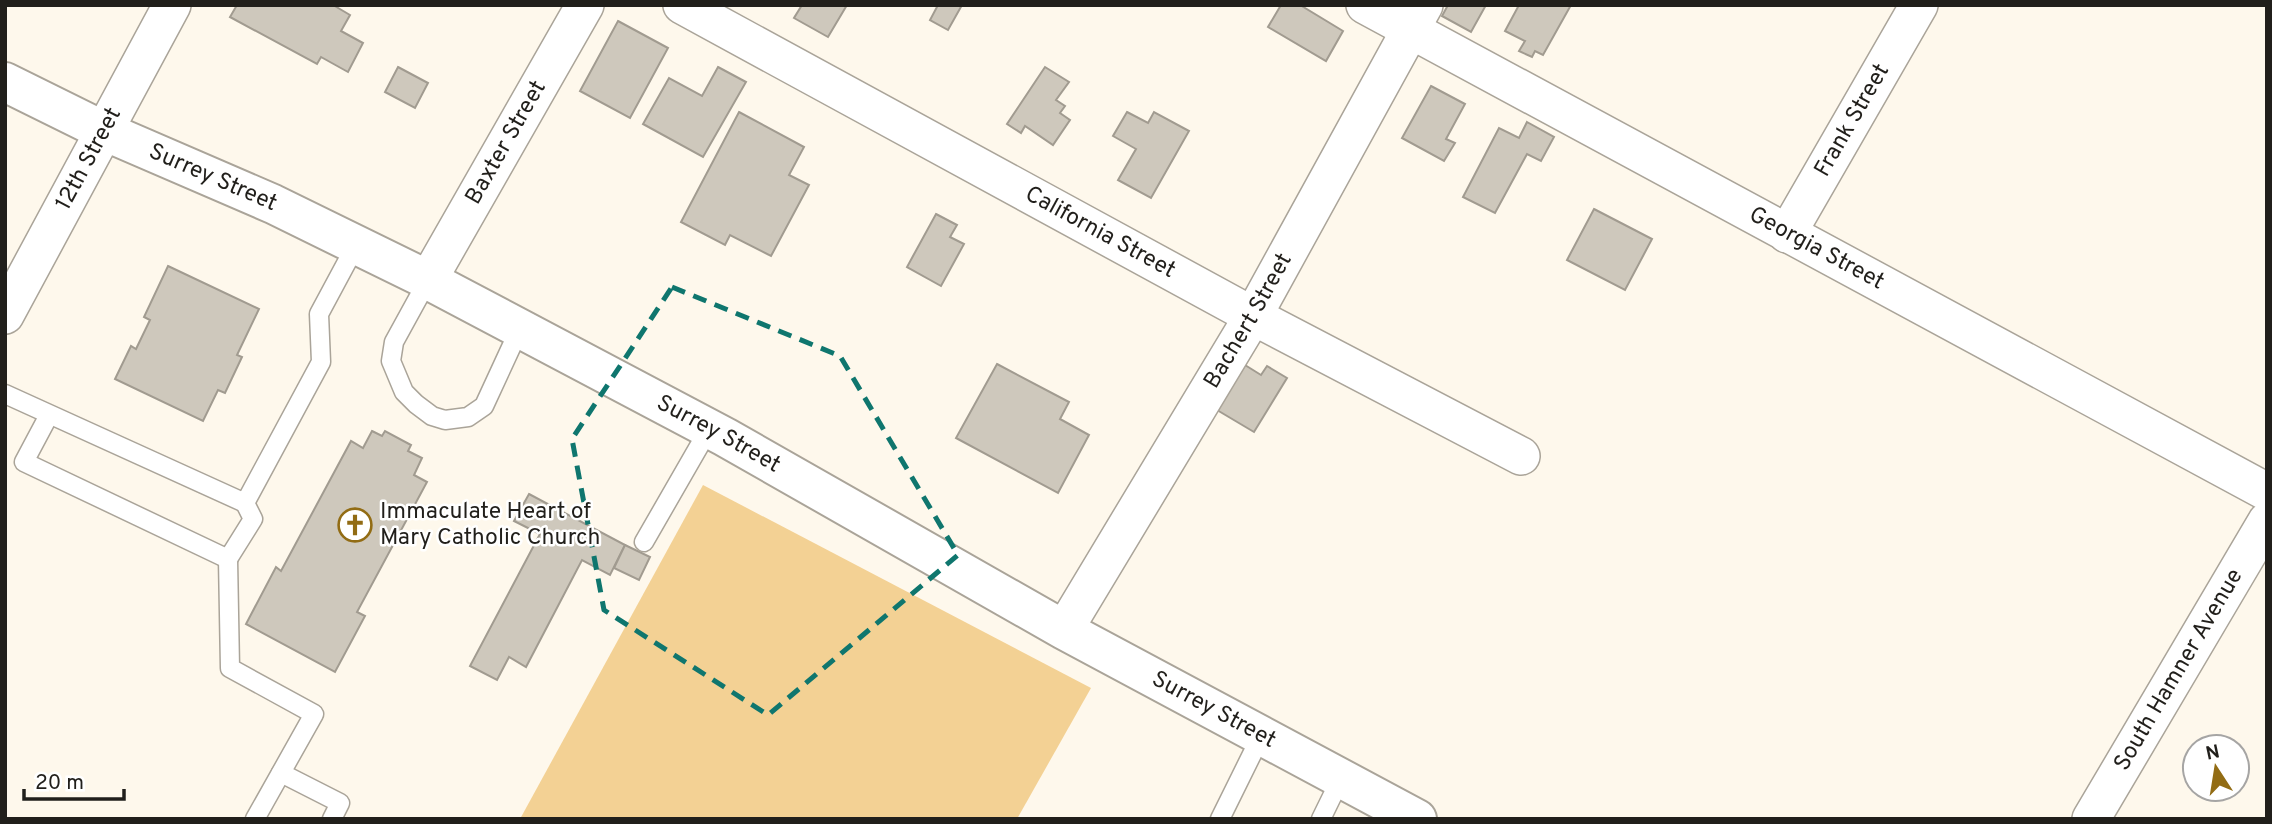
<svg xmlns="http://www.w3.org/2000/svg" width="2272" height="824" font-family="Overpass,sans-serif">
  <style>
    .green { fill: #f3d194 }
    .building { fill: #cec8bc; stroke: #a19b90; stroke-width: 2 }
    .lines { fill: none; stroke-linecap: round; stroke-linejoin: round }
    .lane-casing { stroke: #aaa499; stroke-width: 21 }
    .street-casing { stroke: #aaa499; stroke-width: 40 }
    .secondary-casing { stroke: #aaa499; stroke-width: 42 }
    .lane { stroke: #fff; stroke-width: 18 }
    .street { stroke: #fff; stroke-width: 37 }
    .secondary { stroke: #fff; stroke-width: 38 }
    .marked { fill: none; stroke: #0f766e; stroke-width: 5; stroke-dasharray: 14 9; stroke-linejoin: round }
    .labels { text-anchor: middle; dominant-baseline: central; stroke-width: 5; stroke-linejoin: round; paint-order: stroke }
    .street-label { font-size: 23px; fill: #211f1b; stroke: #fff }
    .poi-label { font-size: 23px; fill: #211f1b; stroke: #fff; text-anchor: start }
  </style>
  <rect width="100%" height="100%" fill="#fef8ec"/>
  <!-- green -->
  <polygon class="green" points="703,485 1091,688 1017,819 520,819"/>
  <!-- building -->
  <g class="building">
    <polygon points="237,5 333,5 350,15 341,31 363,43 348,72 321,57 317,64 230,17"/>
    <polygon points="802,5 847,5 828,37 794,18"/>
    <polygon points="938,5 962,5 948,30 930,20"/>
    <polygon points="1281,5 1300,5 1343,31 1326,61 1268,27"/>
    <polygon points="1448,5 1486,5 1471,32 1442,16"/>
    <polygon points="1519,5 1571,5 1543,55 1535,51 1532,57 1519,51 1525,41 1505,31"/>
    <polygon points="618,21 668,48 630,118 580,91"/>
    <polygon points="398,67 428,83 415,108 385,92"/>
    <polygon points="718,67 746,82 703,157 643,124 669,78 702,96"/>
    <polygon points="1045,67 1069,82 1056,100 1065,106 1060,113 1070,120 1053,145 1025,126 1021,133 1007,124"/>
    <polygon points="1431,86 1465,104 1446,139 1455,143 1444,161 1402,138"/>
    <polygon points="739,112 804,147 789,175 809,185 771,256 730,235 725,245 681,222"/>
    <polygon points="1127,112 1148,123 1154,112 1189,131 1151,198 1118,180 1136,149 1113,136"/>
    <polygon points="1527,122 1554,137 1541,161 1527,154 1495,213 1463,197 1499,128 1519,138"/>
    <polygon points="1594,209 1652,239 1625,290 1567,260"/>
    <polygon points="936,214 957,225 950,237 964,244 941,286 907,267"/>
    <polygon points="168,266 259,309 237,355 242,357 225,393 218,390 203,421 115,379 131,346 136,349 150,320 144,317"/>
    <polygon points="997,364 1069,402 1060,419 1089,435 1058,493 956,438"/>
    <polygon points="1245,365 1261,375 1267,366 1287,378 1254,432 1217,410"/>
    <polygon points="372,431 382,436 385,431 411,445 408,451 422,458 414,475 427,482 357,612 365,616 335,672 246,624 276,567 281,571 351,441 363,448"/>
    <polygon points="529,494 625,545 610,575 582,560 526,667 509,657 497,680 470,666 540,534 514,521"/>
    <polygon points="625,545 650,557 639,580 614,568"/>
  </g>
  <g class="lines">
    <defs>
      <g id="lane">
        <polyline points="428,280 394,342 391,361 404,392 416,404 432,416 445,420 468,417 484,406 520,328"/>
        <polyline points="5,394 245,503 321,362 319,314 356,245"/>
        <polyline points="49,415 24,462 228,559 253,519 245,503"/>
        <polyline points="644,542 709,429"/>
        <polyline points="228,559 230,668 314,714 255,819"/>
        <polyline points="281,773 340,803 332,819"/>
        <polyline points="1220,819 1261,736"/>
        <polyline points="1321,819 1341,778"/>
      </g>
      <g id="street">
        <path id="s1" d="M682 5 1253 316 1521 456"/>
        <path id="s2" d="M1365 5 2267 492"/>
        <path id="s3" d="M1787 234 1919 5"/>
        <path id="s4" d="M428 280 585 5"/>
        <path id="s5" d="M5 315 172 5"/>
        <path id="s6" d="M1064 630 1253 316 1424 5"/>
        <path id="s7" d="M2091 819 2267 521"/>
      </g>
      <g id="secondary">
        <path id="s8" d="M5 82 104 131 273 204 428 280 725 437 1064 630 1417 819"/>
      </g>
    </defs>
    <!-- lane casing -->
    <use href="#lane" class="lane-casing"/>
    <!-- street casing -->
    <use href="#street" class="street-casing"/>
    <!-- secondary casing -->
    <use href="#secondary" class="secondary-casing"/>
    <!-- lane -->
    <use href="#lane" class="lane"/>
    <!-- street -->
    <use href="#street" class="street"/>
    <!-- secondary -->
    <use href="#secondary" class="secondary"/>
  </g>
  <!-- marked area -->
  <path class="marked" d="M672 287 840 356 958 555 768 715 604 610 572 439Z"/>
  <!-- icons -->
  <defs>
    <symbol id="church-ring" viewBox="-11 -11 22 22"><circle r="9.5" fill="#fff" stroke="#926c14" stroke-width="1.5"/><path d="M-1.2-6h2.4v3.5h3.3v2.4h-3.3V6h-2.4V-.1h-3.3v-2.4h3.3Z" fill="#926c14"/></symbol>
  </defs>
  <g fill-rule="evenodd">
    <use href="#church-ring" x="336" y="506" width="38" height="38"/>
  </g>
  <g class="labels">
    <!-- street labels -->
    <g class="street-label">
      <text stroke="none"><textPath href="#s3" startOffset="131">Frank Street</textPath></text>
      <text stroke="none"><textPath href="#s4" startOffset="158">Baxter Street</textPath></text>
      <text stroke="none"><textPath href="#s5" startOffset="177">12th Street</textPath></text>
      <text stroke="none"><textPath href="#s8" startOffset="229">Surrey Street</textPath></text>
      <text stroke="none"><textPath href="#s1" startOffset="476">California Street</textPath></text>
      <text stroke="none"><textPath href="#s2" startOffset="513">Georgia Street</textPath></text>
      <text stroke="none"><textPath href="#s6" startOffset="360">Bachert Street</textPath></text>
      <text stroke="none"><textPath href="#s8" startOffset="796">Surrey Street</textPath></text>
      <text stroke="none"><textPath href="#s7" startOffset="173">South Hamner Avenue</textPath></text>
      <text stroke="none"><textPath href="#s8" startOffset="1363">Surrey Street</textPath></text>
    </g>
    <!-- poi labels -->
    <g class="poi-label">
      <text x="380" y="512">Immaculate Heart of<tspan x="380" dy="26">Mary Catholic Church</tspan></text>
    </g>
  </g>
  <!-- border -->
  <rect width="2272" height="824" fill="none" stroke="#211f1b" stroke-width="14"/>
  <!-- north arrow -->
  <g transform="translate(2216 768) rotate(348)"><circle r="33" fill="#ffffff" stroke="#a6a5a4" stroke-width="2"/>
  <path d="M0-5L12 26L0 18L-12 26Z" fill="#926c14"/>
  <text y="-10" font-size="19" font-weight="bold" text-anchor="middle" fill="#211f1b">N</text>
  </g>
  <!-- scale -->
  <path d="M24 789v10h100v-10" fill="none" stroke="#211f1b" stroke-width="3.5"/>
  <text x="35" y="789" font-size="21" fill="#211f1b" stroke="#ffffff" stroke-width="5" paint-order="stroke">20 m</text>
</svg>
